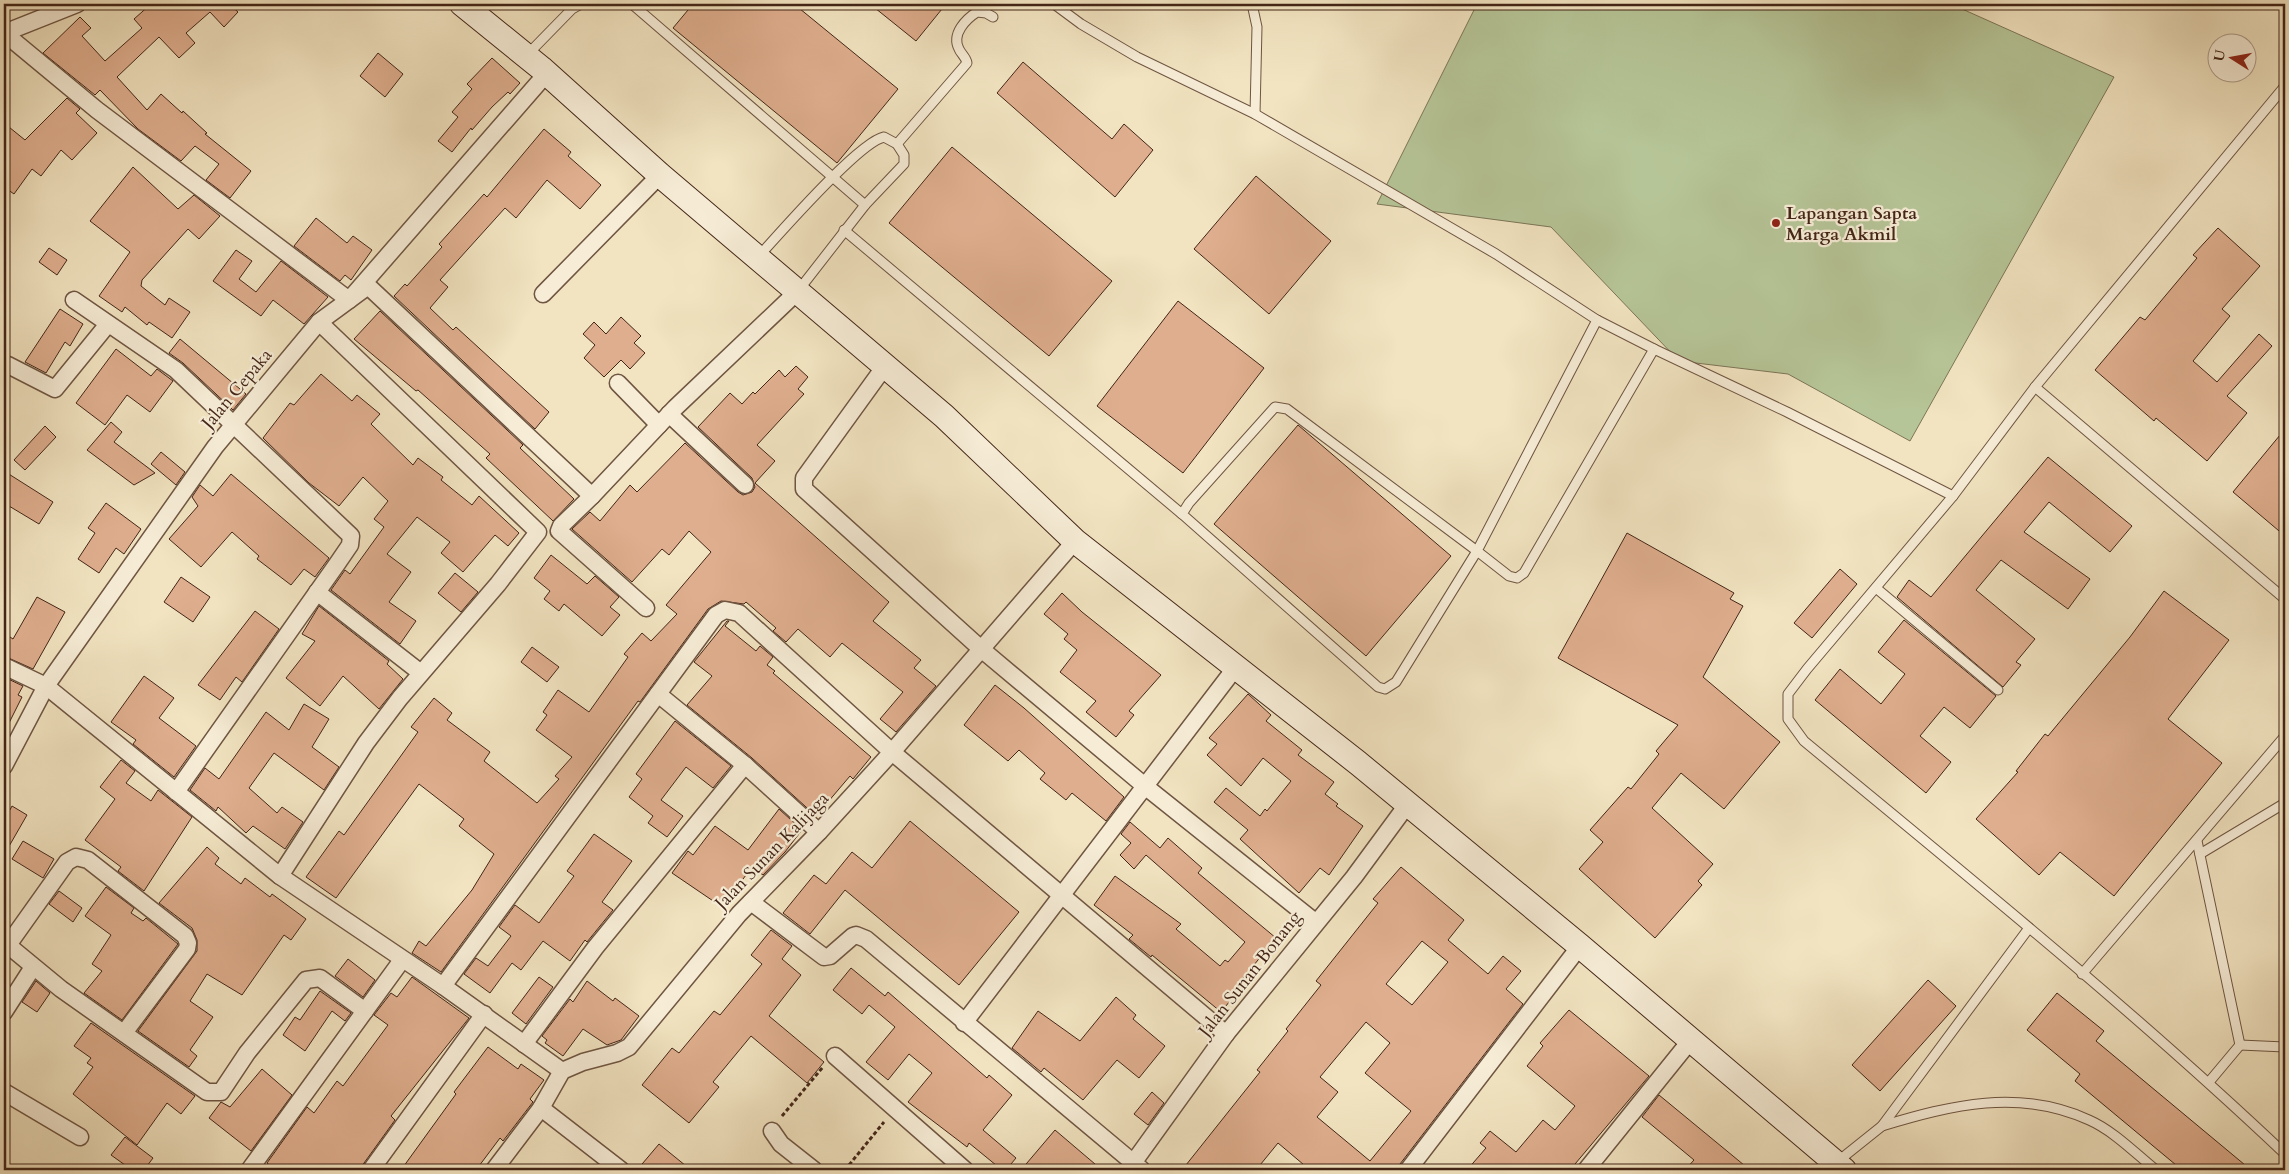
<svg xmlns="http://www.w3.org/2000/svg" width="2289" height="1174" font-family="Cardo,serif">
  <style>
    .green { fill: #b6c597; stroke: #7c7557 }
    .building { fill: #dfae8e; stroke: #432517; fill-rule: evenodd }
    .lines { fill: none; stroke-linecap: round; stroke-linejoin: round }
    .lane-casing { stroke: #6f5542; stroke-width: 11 }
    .street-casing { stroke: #6f5542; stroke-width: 19 }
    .secondary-casing { stroke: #432517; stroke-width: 26 }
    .path { stroke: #432517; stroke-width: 3; stroke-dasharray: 4 2.5; stroke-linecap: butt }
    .lane { stroke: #f7edd7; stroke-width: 9 }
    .street { stroke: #f7edd7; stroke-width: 16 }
    .secondary { stroke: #f7edd7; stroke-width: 24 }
    .poi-dot { fill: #8f2418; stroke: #f7edd7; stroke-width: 2 }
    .labels { text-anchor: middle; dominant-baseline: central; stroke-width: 4.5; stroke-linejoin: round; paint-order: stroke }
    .poi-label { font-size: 18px; font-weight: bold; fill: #432517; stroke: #f7edd7; text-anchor: start }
    .street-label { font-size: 18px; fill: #432517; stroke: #f7edd7 }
  </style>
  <rect width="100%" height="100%" fill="#f2e4c1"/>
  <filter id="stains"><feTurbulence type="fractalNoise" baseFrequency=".004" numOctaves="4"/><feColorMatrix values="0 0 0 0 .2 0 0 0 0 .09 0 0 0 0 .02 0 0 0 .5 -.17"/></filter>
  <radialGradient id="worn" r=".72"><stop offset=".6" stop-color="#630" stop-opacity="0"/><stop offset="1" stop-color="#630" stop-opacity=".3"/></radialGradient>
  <!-- green -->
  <polygon class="green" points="1477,4 1951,4 2114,77 1910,441 1788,374 1679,361 1551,227 1377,204"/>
  <!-- building -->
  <g class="building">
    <polygon points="151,4 229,4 238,12 224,27 210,12 186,33 195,43 179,58 159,37 117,77 147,110 161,94 182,113 183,111 207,133 205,134 251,171 230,198 206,180 219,164 195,146 181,161 138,129 100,90 95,95 43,53 80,17 91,28 82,36 105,61 142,28 134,19"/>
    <polygon points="693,4 794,4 898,89 837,163 673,28"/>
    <polygon points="870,4 946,4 916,41"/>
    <polygon points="378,53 403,74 385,97 360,76"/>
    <polygon points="492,58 520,83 510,94 508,92 492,107 472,130 471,128 452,152 438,141 458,117 452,112 472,89 467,84"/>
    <polygon points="1023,62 1112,139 1124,124 1153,150 1115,197 997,93"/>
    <polygon points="67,98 80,109 76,113 97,133 72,160 61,150 41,176 32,169 14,194 4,187 4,123 25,140"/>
    <polygon points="544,129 571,152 568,156 601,185 580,209 547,180 516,218 505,208 440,280 448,287 430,308 453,330 456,327 549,412 535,429 394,296 405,284 407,286 442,247 439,244 484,194 487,197"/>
    <polygon points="952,147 1112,281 1049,356 889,223"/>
    <polygon points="133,167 178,209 194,195 220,216 199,239 188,229 142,280 141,286 165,305 169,298 190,312 172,338 149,322 147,325 125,307 122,312 99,296 130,252 90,221"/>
    <polygon points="1256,176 1331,241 1269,314 1194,249"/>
    <polygon points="316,218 347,243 353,236 372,250 351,280 345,275 340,281 294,246"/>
    <polygon points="2218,228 2260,266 2222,309 2230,316 2193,361 2217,382 2259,334 2272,346 2227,396 2247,413 2207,461 2156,418 2154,421 2095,370 2140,317 2145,320 2197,258 2193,255"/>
    <polygon points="49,248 67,260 57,275 39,262"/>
    <polygon points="236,250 252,261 239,279 256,292 281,261 328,297 304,324 273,300 261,316 213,281"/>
    <polygon points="1178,301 1264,368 1183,473 1097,406"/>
    <polygon points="60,309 83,324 70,346 65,342 46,373 25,362"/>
    <polygon points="380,311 523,445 520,448 574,499 553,521 486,458 490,454 418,390 416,391 354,339"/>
    <polygon points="621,317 641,336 634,343 645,353 630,369 621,360 604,377 584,358 595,345 583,334 594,322 606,334"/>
    <polygon points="180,339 246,394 233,410 183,363 169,353"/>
    <polygon points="116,349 151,376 157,369 173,381 150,412 127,395 105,425 76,403"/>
    <polygon points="796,366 808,377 798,389 804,394 757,445 775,461 755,483 889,602 873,621 921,660 914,668 936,686 896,732 880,719 903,692 842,643 830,657 798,629 786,642 773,631 776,628 746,602 744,604 721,601 708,609 640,702 638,701 441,972 412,953 419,941 426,946 472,890 494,854 459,826 464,819 419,784 336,898 306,877 339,831 344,835 418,732 411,727 434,698 452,713 447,720 490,752 484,761 537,803 559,779 555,776 572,757 536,730 547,715 543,712 558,690 589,712 628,657 624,654 642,633 651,641 677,614 666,605 711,552 689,531 669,555 662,549 632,582 572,529 590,512 600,521 630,485 637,492 685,443 738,492 743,495 752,492 755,487 752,478 698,427 730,393 742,404 753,392 755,394 779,370 785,377"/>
    <polygon points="321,374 352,401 357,395 380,414 371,424 413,465 418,458 443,477 441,480 472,505 479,496 519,533 508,546 495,535 463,572 441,553 450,542 417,517 387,554 411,572 389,602 416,621 400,644 331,590 345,570 350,574 384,527 374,519 388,501 363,477 339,506 309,483 263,438 290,403 294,405"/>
    <polygon points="111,422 122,432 114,442 155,473 134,485 87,450"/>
    <polygon points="1298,425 1451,556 1366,656 1214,524"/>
    <polygon points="45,426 56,437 25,470 14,460"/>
    <polygon points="2285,429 2285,536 2233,492"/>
    <polygon points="161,452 185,472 176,485 151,464"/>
    <polygon points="2048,457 2132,526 2110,552 2049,502 2024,532 2090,579 2068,609 2001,560 1976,590 2035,639 2016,662 2021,665 2003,687 1897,597 1909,580 1931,597"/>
    <polygon points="4,471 53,502 39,524 4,503"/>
    <polygon points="231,474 329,558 315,577 304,569 291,585 257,559 259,556 232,532 201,567 169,539 198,506 192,497 200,485 213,496"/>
    <polygon points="106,503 141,529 124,554 116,548 99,573 78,559 95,533 88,528"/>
    <polygon points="1627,533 1734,593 1730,599 1743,606 1703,677 1780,742 1724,809 1681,773 1652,808 1713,864 1698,881 1702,885 1655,938 1579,869 1603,842 1590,830 1628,787 1631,789 1659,754 1656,751 1678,725 1558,658"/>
    <polygon points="551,555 587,584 595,576 619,597 610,607 620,615 602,636 564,604 559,611 544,599 550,591 534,578"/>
    <polygon points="1840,569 1857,584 1812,638 1794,623"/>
    <polygon points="455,573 478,592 461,612 438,593"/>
    <polygon points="181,577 210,597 193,622 164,602"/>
    <polygon points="2164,591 2229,640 2168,719 2222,763 2114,896 2060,852 2039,875 1976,819 2018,772 2016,771 2045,734 2048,736 2130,637"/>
    <polygon points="1062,593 1082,612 1161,675 1129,711 1134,715 1116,737 1086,712 1096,701 1060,672 1077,650 1064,639 1068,634 1044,614"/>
    <polygon points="37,597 65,612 33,669 4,656 4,633 13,639"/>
    <polygon points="319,606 389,661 387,664 403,679 379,709 343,676 320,706 286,678 315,641 302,634"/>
    <polygon points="255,611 279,629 242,682 236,677 220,700 198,685"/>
    <polygon points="1904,620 1996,696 1970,728 1944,707 1920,736 1951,762 1926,793 1815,700 1840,669 1881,704 1905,674 1878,652"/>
    <polygon points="727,621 729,621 725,626 756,651 760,646 773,657 767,665 775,671 773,673 871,757 853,779 850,776 816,816 752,758 687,705 712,676 694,662"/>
    <polygon points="532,647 559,667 547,682 521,662"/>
    <polygon points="144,676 174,698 159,718 196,746 174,777 133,744 136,740 111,722"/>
    <polygon points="4,677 23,686 18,695 22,697 4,733"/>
    <polygon points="995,685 1024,708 1124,797 1106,821 1072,793 1066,800 1040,779 1045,773 1019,750 1008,761 964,725"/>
    <polygon points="1248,694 1271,715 1266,721 1302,750 1298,755 1334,782 1325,794 1338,804 1336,806 1363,826 1329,875 1320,868 1299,893 1240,839 1248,830 1214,802 1226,788 1260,816 1265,809 1267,811 1291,781 1263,758 1241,786 1207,755 1217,744 1209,738"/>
    <polygon points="304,704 329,719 312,747 339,767 324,790 274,753 249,788 277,813 282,807 303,822 285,849 253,826 246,833 218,807 216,811 190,790 205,768 219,779 266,712 289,730"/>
    <polygon points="675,721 731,766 713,788 686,767 661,800 683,816 667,837 648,823 653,816 629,797 642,779 636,774"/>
    <polygon points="121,760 135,771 126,783 151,801 158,790 192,817 144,891 118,871 121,867 85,840 115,799 100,787"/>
    <polygon points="12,806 27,815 4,855 4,821"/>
    <polygon points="779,809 802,830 785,852 763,875 752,867 722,907 672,873 688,851 693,855 715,826 748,850"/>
    <polygon points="910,821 1019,912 959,985 845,890 810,934 783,913 814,875 826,884 852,852 872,868"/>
    <polygon points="1130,822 1160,848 1168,838 1202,868 1198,873 1276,938 1240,982 1243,985 1221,1012 1152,955 1151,957 1129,939 1133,935 1094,905 1115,876 1181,924 1176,929 1220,966 1225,960 1228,962 1245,942 1146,855 1134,869 1120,855 1131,843 1121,834"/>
    <polygon points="594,834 632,861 602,902 613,910 587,942 585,940 570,961 543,941 521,970 512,963 490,993 464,974 476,958 488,966 511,936 499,927 515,905 539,923 574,876 567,871"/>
    <polygon points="23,841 54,859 43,878 12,859"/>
    <polygon points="207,847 219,858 215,864 241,884 245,878 270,897 272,894 306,919 291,940 284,935 242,995 207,974 190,1001 213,1017 190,1050 197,1056 189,1067 138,1031 197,951 197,940 192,928 159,903"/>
    <path d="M1401 867 1464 920 1448 940 1488 974 1503 956 1521 971 1506 989 1523 1004 1400 1164 1398 1170H1310L1278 1143 1256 1170H1182L1260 1072 1257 1070 1288 1031 1286 1029 1321 985 1316 981 1378 903 1373 899ZM1422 941 1448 962 1412 1005 1386 984ZM1366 1022 1390 1043 1365 1073 1411 1111 1370 1161 1317 1117 1338 1092 1320 1077Z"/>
    <polygon points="106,887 134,908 131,913 143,921 146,918 178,944 122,1020 84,993 102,971 92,964 111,935 85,916"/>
    <polygon points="59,891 82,908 73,922 49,904"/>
    <polygon points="771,930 792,946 782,959 801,975 769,1016 824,1062 807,1083 751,1036 713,1082 719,1087 689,1123 642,1085 672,1048 679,1053 714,1011 720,1015 762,964 751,955"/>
    <polygon points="348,959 375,980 363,997 335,976"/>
    <polygon points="851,968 885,996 888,992 987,1078 989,1075 1012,1095 983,1130 1016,1158 1006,1170 1002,1170 969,1143 967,1147 908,1102 932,1073 909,1054 888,1080 866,1062 895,1027 869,1005 862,1014 833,990"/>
    <polygon points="412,977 469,1018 391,1116 395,1120 359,1170 276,1170 267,1163 307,1107 314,1113 337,1081 343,1086 388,1025 374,1015 391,993 397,997"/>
    <polygon points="539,977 553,987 526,1024 512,1013"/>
    <polygon points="1928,980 1956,1006 1880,1091 1852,1065"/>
    <polygon points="36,981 50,993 37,1012 22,1002"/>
    <polygon points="587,981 613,1001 615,998 639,1016 621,1040 607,1045 583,1029 563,1056 545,1043 547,1040 542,1036 570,999 573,1002"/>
    <polygon points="320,991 351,1013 345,1021 332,1011 305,1051 283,1035 295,1017 300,1020"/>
    <polygon points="2057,993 2104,1031 2096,1041 2251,1170 2182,1170 2075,1081 2080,1074 2027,1030"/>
    <polygon points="1116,997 1136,1015 1133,1019 1165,1046 1139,1078 1117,1060 1083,1100 1044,1068 1041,1072 1012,1048 1038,1011 1080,1041"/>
    <polygon points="1569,1010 1649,1076 1570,1170 1467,1170 1486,1148 1480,1143 1490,1131 1516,1152 1543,1120 1555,1130 1575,1106 1527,1066 1543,1046 1540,1043"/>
    <polygon points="91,1023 195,1096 181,1114 167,1103 137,1145 73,1094 93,1067 87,1063 91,1058 74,1046"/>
    <polygon points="488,1047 518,1069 521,1064 544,1080 530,1099 533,1102 503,1141 500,1138 476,1170 401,1170 456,1094 454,1092"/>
    <polygon points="262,1069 292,1095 251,1151 209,1118 221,1102 230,1107"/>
    <polygon points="1152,1092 1164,1103 1148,1125 1134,1114"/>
    <polygon points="1659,1095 1750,1170 1685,1170 1694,1160 1642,1117"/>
    <polygon points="1055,1130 1102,1170 1021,1170"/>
    <polygon points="125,1137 153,1158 144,1170 132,1170 111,1155"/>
    <polygon points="659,1144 691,1170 637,1170"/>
  </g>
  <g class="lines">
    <defs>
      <g id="lane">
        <polyline points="632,4 865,205"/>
        <polyline points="1054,4 1081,24 1137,57 1255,114 1496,254 1597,320 1654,349"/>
        <polyline points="1252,4 1257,27 1255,114"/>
        <polyline points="527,55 572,9 581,4"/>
        <path d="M2285 86 2035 387 1953 496 1807 669 1788 694V719L1804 741C1967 876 2132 1009 2285 1154"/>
        <path d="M897 144 967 63C966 57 961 54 959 49 951 34 966 19 977 12L986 13 993 17"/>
        <polyline points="844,230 1182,514"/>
        <path d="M759 256C780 233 859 142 884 137L897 144 904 155V164L865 205 798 291"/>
        <polyline points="1597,320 1477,551 1509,576 1517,578 1524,573 1654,349 1787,412 1953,496"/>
        <polyline points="2035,387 2285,599"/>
        <polygon points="1275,407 1287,409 1477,551 1396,682 1385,689 1378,687 1182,514 1189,503"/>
        <polyline points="1876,588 1998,690"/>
        <polyline points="2197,841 2240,1045"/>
        <polyline points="2200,854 2285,803"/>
        <polyline points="2082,974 2285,736"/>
        <polyline points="2240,1045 2285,1047"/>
        <polyline points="2209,1082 2240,1045"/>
        <path d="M1882 1126C1952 1105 2019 1088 2089 1120 2114 1131 2136 1154 2156 1170"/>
        <polyline points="1837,1162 1882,1126 2029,928"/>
      </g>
      <g id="street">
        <polyline points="4,33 97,110 349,300 368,286 592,496"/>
        <polyline points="4,33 77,4"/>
        <polyline points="543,294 660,175"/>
        <polyline points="74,300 176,370 351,536 350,545 337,564 176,792"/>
        <polyline points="8,365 55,389 108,324"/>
        <polyline points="885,366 804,478 804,489 980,648 1146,787 1315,922"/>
        <polyline points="618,383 659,425"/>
        <polyline points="669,414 745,485"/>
        <polyline points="317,592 421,673"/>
        <polyline points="646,608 559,531 561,526 592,496 675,408 797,292"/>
        <polyline points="4,666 46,686 280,876 443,986"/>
        <polyline points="658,694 745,765 819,832"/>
        <polyline points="4,766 46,686 215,447 319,322 349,300 547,73"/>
        <polyline points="280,876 366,743 400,698 498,584 538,532 319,322"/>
        <polyline points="751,902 824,957 830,956 853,936 856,935 866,939 1142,1170"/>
        <polyline points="4,942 61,989 207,1092 221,1092 247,1053 306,980 320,978 365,1011"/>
        <polyline points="8,945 67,862 76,857 88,860 185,936 188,943 187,949 124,1033"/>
        <polyline points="4,1012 33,967"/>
        <polyline points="964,1023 1236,667"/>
        <polyline points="524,1044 595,948 745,765"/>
        <polyline points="835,1056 965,1170"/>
        <polyline points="562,1071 443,986 716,615 725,610 739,613 892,752 1226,1034"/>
        <polyline points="4,1092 80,1137"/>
        <polyline points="541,1108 621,1170"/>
        <polyline points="772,1131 781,1144 814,1170"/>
        <polyline points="250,1169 402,960"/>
        <polyline points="371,1170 484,1014"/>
        <polyline points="494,1170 541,1108 562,1071 583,1062 617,1053 629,1047 739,914 819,832 892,752 1075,541"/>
        <polyline points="1128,1170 1226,1034 1354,877 1407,805"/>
        <polyline points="1408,1170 1580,946"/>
        <polyline points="1586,1170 1690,1041"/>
      </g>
      <polyline id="secondary" points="462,4 541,68 660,175 944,416 1075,541 1358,763 1580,946 1844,1170"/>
    </defs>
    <!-- lane casing -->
    <use href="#lane" class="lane-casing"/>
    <!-- street casing -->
    <use href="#street" class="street-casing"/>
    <!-- secondary casing -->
    <use href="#secondary" class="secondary-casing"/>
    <!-- path -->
    <g class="path">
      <polyline points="782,1116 823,1067"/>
      <polyline points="845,1170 884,1122"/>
    </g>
    <!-- lane -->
    <use href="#lane" class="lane"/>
    <!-- street -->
    <use href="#street" class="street"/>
    <!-- secondary -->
    <use href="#secondary" class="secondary"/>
  </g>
  <!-- markers -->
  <circle class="poi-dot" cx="1776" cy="223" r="5"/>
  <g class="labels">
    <!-- poi labels -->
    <g class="poi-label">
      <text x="1786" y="213">Lapangan Sapta<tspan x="1786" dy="21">Marga Akmil</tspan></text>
    </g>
    <!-- street labels -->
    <g class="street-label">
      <text transform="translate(237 389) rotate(-50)">Jalan Cepaka</text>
      <text transform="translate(772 851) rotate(-46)">Jalan Sunan Kalijaga</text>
      <text transform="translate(1250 974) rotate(-52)">Jalan Sunan Bonang</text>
    </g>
  </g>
  <!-- margin -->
  <rect width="2289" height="1174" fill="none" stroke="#f2e4c1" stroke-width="20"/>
  <rect x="5" y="5" width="2279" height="1164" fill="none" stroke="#432517" stroke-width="2.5"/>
  <rect x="10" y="10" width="2269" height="1154" fill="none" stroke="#432517"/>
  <!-- north arrow -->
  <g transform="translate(2232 58) rotate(281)"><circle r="24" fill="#f7edd7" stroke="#af9d8a"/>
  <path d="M0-4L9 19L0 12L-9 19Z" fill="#8f2418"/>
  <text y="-8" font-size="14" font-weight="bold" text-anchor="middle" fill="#432517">U</text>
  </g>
  <rect width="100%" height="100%" filter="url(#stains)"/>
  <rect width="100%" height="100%" fill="url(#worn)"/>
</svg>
